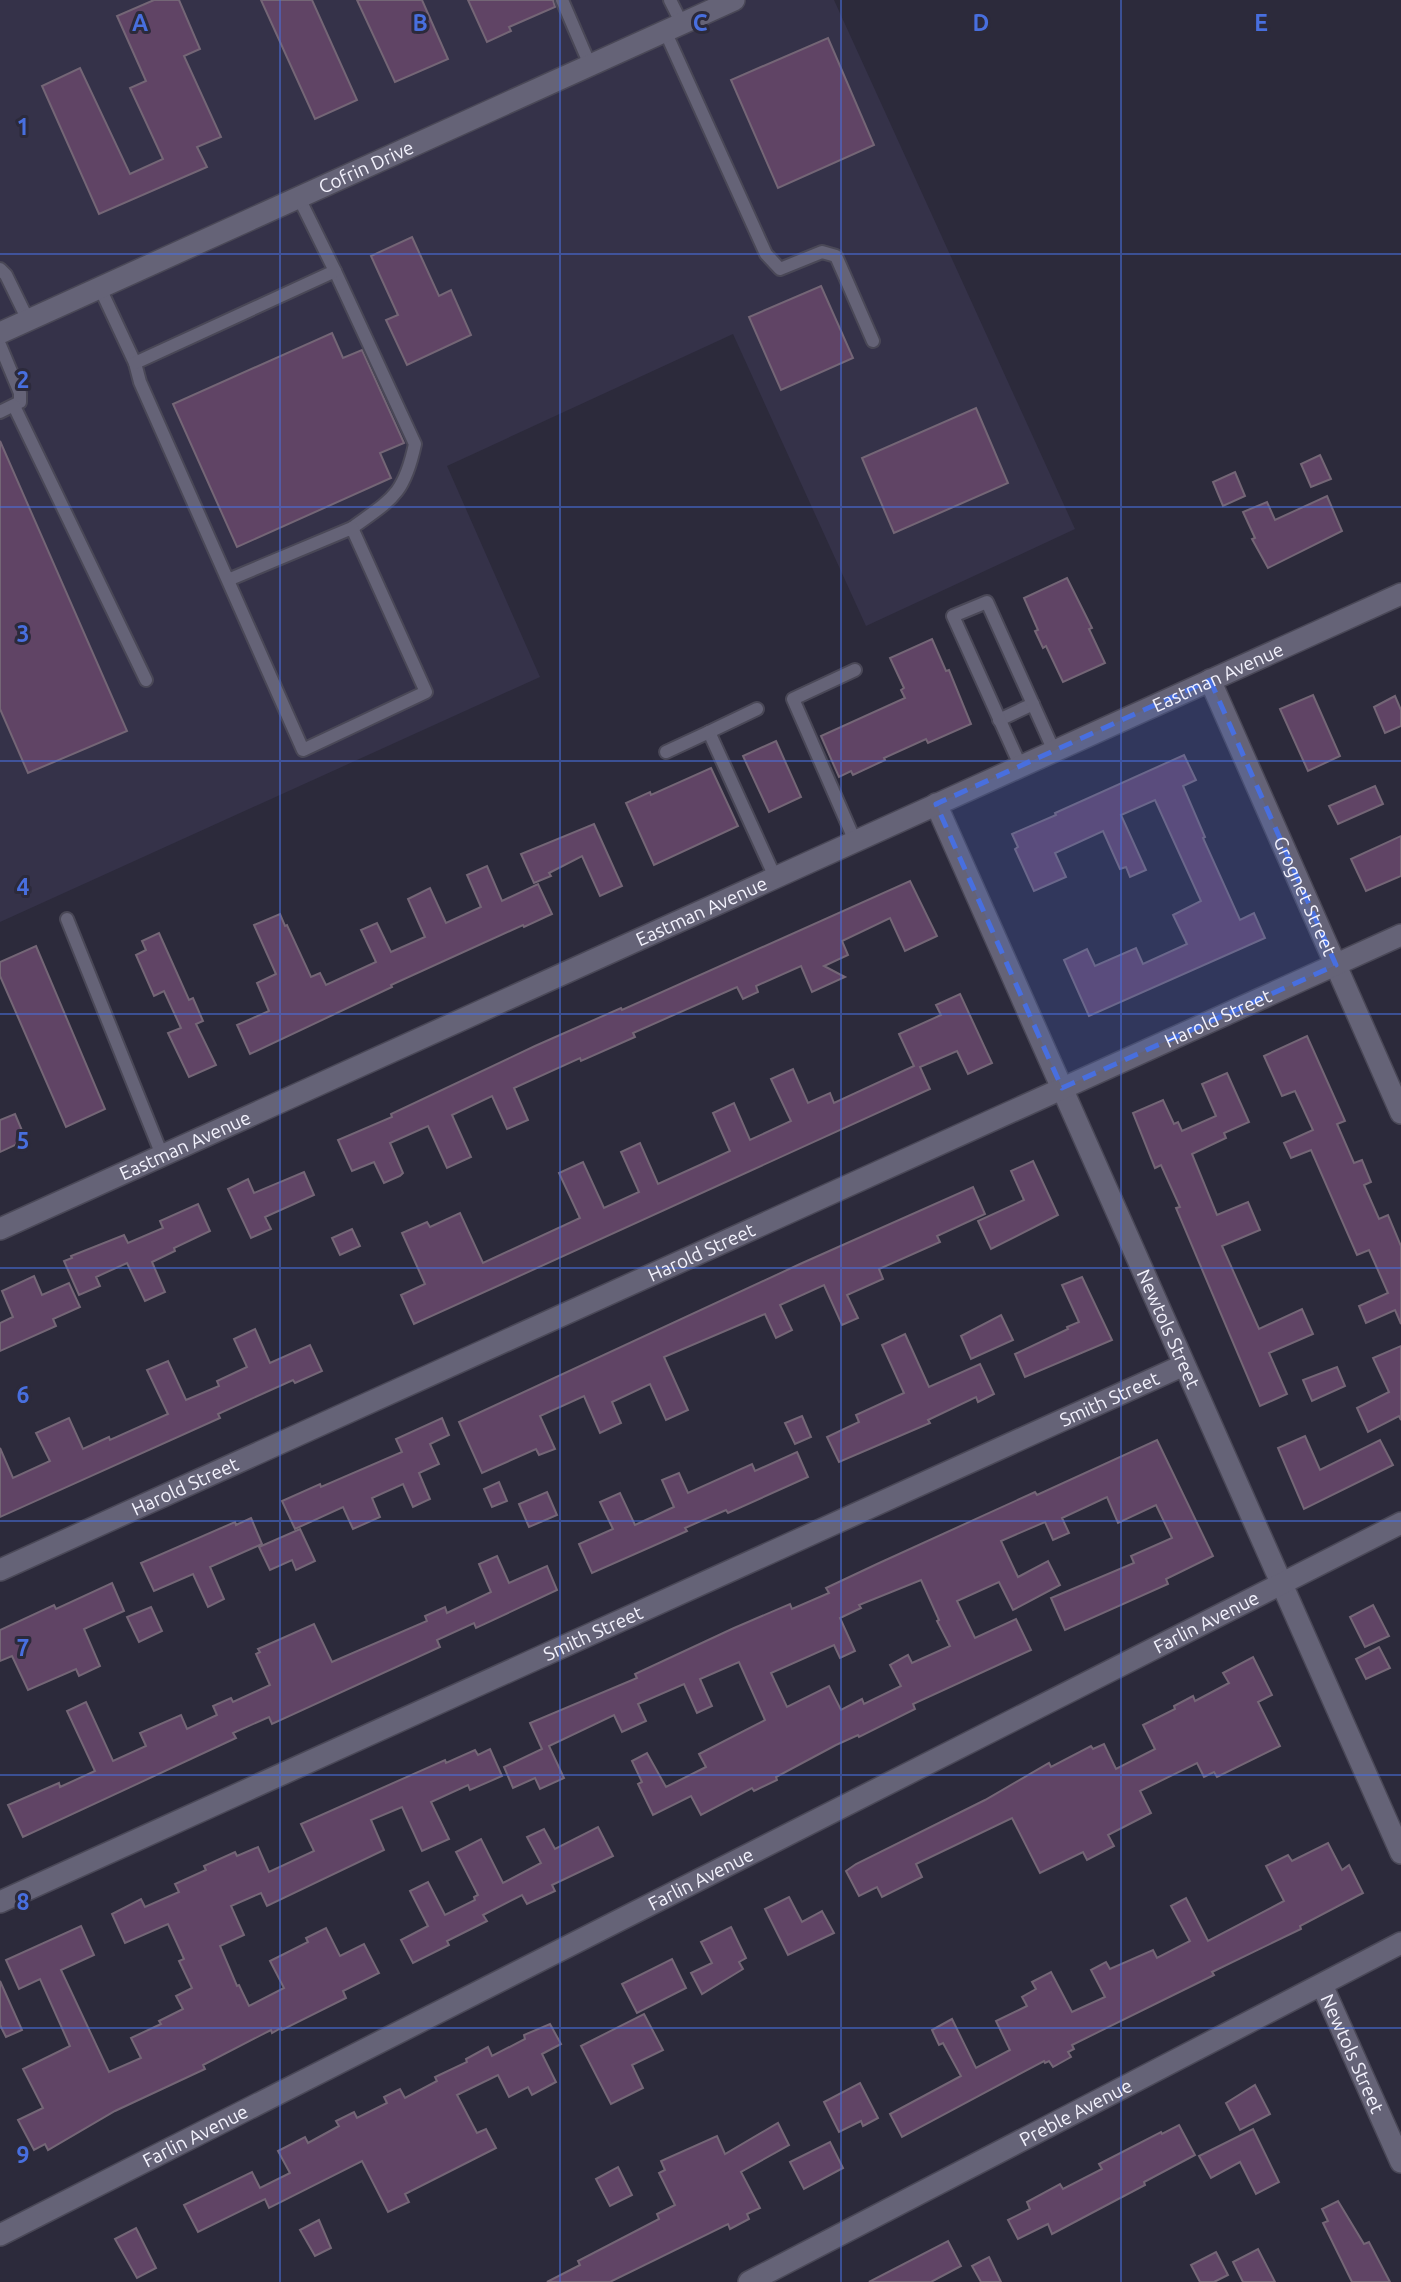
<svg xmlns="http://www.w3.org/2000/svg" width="1401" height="2282" font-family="Ubuntu,sans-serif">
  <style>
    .built { fill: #353249 }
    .building { fill: #604465; stroke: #746676; stroke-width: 2; fill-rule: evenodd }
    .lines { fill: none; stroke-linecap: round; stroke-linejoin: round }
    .service-casing { stroke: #4a4857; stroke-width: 16 }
    .minor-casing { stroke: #4a4857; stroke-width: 24 }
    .service { stroke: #656377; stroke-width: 12 }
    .minor { stroke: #656377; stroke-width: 21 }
    .marked { fill: #486fdf; fill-opacity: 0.2; stroke: #486fdf; stroke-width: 5; stroke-dasharray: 14 9; stroke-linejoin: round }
    .grid { fill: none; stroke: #486fdf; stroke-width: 2; stroke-opacity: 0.55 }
    .labels { text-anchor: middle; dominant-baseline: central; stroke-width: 6; stroke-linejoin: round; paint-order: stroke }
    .street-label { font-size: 19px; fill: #f3f2fd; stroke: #2c2a3b }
    .grid-label { font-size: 23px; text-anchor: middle; font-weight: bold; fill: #486fdf; stroke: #2c2a3b; stroke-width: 6; stroke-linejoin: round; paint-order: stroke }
  </style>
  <rect width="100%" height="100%" fill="#2c2a3b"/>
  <!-- built -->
  <polygon class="built" points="0,0 834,0 1075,529 866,626 733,334 447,466 540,677 0,922"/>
  <!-- building -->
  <g class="building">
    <polygon points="154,0 179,0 200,49 184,56 221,137 197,147 207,167 99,214 42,86 80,68 130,174 163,159 130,88 146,81 117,16"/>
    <polygon points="261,0 312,0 357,100 315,119"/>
    <polygon points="357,0 422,0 448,59 395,82"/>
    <polygon points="468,0 553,0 555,7 509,27 511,31 487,42"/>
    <polygon points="828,38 874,145 778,188 731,80"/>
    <polygon points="412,237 439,296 451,290 471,335 407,365 386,320 398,315 371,256"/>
    <polygon points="821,286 853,358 781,390 749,317"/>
    <polygon points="332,333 343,358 362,350 404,443 380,453 391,478 237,547 173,404"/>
    <polygon points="976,408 1008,483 894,533 862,458"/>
    <polygon points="0,441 127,731 28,773 0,709"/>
    <polygon points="1320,455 1331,479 1311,487 1301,464"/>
    <polygon points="1235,472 1245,496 1223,506 1213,482"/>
    <polygon points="1327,496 1342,531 1268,568 1252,539 1255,538 1243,512 1267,502 1275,520"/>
    <polygon points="1067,578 1092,628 1089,629 1105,663 1063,682 1046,646 1043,648 1035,631 1038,630 1024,598"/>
    <polygon points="932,639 946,671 949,670 971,724 928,743 926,739 884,758 885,760 853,775 851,771 839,777 821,736 905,698 901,690 904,688 890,658"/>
    <polygon points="1313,695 1340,756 1308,771 1280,709"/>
    <polygon points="1395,696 1401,710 1401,726 1385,733 1374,707"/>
    <polygon points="776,741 801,797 769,812 743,756"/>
    <polygon points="1184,755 1196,780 1183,786 1205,837 1203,838 1240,920 1254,913 1265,938 1089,1016 1064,960 1087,949 1095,966 1136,948 1143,964 1187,944 1173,915 1201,901 1155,800 1121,815 1146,870 1130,877 1126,867 1120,869 1103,831 1055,853 1066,877 1034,891 1015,849 1018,847 1012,834 1056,815 1055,813"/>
    <polygon points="711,768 738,826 654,865 626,803 650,792 651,795"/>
    <polygon points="1375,786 1383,804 1338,824 1329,806"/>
    <polygon points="594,824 622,886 600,896 582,856 549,873 551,876 534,883 521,854"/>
    <polygon points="1401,836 1401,876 1366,891 1351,859"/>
    <polygon points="487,866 502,901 538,884 552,914 524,927 523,925 391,985 392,987 250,1054 237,1025 269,1011 257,983 276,974 254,925 280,914 285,926 287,925 311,977 320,973 326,985 376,962 361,930 377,923 391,952 425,937 408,899 430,888 446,923 481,907 467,875"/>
    <polygon points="910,881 937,936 905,951 890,918 842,941 848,955 824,966 845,977 812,992 801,966 756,986 758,992 743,999 737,987 633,1033 635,1037 581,1061 580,1058 514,1088 528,1120 507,1129 492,1096 452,1115 471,1157 447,1168 428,1126 390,1143 403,1173 400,1176 384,1183 374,1162 352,1171 338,1140 392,1117 391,1114 535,1046 621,1008 622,1010"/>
    <polygon points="159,933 189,1000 193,998 203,1021 196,1024 216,1065 189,1077 168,1033 181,1028 164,991 154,996 136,955 146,950 142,941"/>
    <polygon points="36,946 105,1109 66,1127 0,976 0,962"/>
    <polygon points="960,994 992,1063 968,1074 957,1051 920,1067 930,1089 414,1324 401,1295 425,1284 402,1233 427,1222 430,1227 460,1213 483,1263 580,1218 559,1173 583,1162 604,1208 639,1192 621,1152 640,1143 658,1184 702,1164 730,1151 713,1113 734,1103 750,1140 791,1121 771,1079 793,1069 808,1103 830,1093 834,1103 914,1066 899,1034 941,1015 936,1005"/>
    <polygon points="1307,1036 1345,1121 1337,1124 1354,1163 1362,1160 1371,1182 1364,1185 1379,1219 1388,1215 1401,1246 1401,1324 1395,1310 1366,1323 1359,1306 1388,1293 1369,1250 1357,1255 1311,1150 1291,1158 1284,1143 1313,1130 1295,1091 1282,1096 1264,1056"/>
    <polygon points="1227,1073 1249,1122 1224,1133 1226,1138 1192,1154 1217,1215 1248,1202 1260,1230 1222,1246 1259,1329 1302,1309 1313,1334 1269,1353 1287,1394 1260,1406 1176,1208 1180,1207 1161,1165 1155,1168 1133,1113 1163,1100 1174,1124 1178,1122 1182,1131 1216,1116 1202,1084"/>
    <polygon points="15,1114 26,1140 0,1152 0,1120"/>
    <polygon points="1033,1161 1058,1215 991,1249 978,1221 1024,1200 1011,1171"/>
    <polygon points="304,1172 314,1195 265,1217 271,1229 251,1238 228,1189 248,1179 254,1193"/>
    <polygon points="973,1187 985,1214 937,1236 940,1242 879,1269 883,1279 847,1295 858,1318 842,1325 824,1285 780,1305 792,1330 776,1338 765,1314 664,1357 688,1410 666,1420 650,1384 612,1402 621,1423 600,1433 584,1396 540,1416 555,1449 539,1455 536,1449 482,1473 459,1422 800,1264"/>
    <polygon points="198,1204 210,1231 174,1248 175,1251 152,1262 165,1292 145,1301 127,1263 96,1277 100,1286 79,1295 64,1261 72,1258 71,1256 124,1235 128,1243 163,1228 160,1221"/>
    <polygon points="352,1229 360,1246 340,1255 332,1238"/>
    <polygon points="34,1276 42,1295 69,1283 80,1307 53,1319 56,1326 0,1351 0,1323 13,1317 2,1291"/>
    <polygon points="1082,1277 1112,1340 1025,1377 1015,1354 1068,1329 1067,1327 1079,1322 1062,1285"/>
    <polygon points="1001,1315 1013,1340 971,1359 961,1336"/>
    <polygon points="255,1329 270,1363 310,1345 322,1371 295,1383 293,1380 218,1414 220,1418 0,1517 0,1448 13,1478 50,1461 36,1433 69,1418 83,1449 109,1437 110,1440 168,1414 147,1370 168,1361 186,1400 219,1386 217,1381 247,1367 234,1339"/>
    <polygon points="905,1334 929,1387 980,1364 994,1394 978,1402 976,1397 928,1420 930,1423 839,1462 827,1437 859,1422 856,1415 904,1393 882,1345"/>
    <polygon points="1401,1346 1401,1420 1399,1416 1368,1432 1357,1408 1389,1392 1373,1358"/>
    <polygon points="1337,1367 1345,1386 1312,1401 1303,1380"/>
    <polygon points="802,1416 811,1437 795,1444 785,1423"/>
    <polygon points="442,1418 449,1435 430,1444 439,1464 419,1473 430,1499 413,1507 403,1484 372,1498 380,1517 353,1529 343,1507 295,1529 282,1501 320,1484 321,1487 402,1452 396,1439"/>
    <polygon points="1305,1436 1320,1470 1380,1440 1393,1465 1304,1509 1278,1448"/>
    <path d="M1157 1440 1213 1556 1166 1579 1168 1584 1065 1630 1051 1598 1134 1563 1131 1556 1172 1538 1156 1505 1118 1523 1107 1497 1062 1518 1069 1533 1053 1540 1045 1522 1001 1541 1018 1577 1048 1561 1060 1585 1013 1610 999 1582 957 1601 975 1638 1016 1619 1031 1650 913 1704 915 1709 859 1737 858 1735 836 1745 776 1777 777 1780 754 1791 752 1788 701 1815 691 1796 653 1815 638 1784 642 1782 632 1761 647 1753 666 1787 706 1767 699 1754 765 1720 739 1662 700 1679 712 1706 697 1713 684 1684 638 1704 646 1721 622 1732 614 1715 549 1746 564 1778 540 1789 535 1778 513 1788 504 1767 542 1749 530 1723 637 1678 635 1674 734 1628 790 1604 792 1609 829 1593 826 1588 877 1564 1035 1492 1037 1495ZM921 1580 939 1620 937 1621 950 1646 912 1663 908 1655 890 1665 901 1686 864 1704 862 1699 841 1710 829 1686 787 1707 771 1673 834 1645 840 1658 855 1651 840 1618 861 1608 859 1605Z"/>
    <polygon points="797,1452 808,1477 728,1513 726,1510 685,1528 687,1531 592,1573 579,1544 613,1529 600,1502 620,1493 635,1525 674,1507 662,1480 679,1473 688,1493 752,1464 755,1471"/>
    <polygon points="499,1482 507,1501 492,1507 484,1489"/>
    <polygon points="547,1492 557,1515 529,1527 519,1504"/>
    <polygon points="251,1518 262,1544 210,1567 224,1599 208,1607 193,1574 154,1591 141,1563 235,1522 236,1525"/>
    <polygon points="300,1529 315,1561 296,1570 292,1560 270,1570 259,1547"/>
    <polygon points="497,1556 509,1583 547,1566 557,1590 476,1628 474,1623 437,1640 440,1647 272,1724 269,1717 233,1733 236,1738 23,1837 8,1805 59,1783 60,1787 95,1771 67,1711 86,1702 113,1761 146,1746 140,1733 181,1715 187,1729 217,1715 213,1706 231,1698 233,1702 270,1685 256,1654 260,1652 258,1649 314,1624 332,1662 427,1621 425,1616 445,1607 447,1613 491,1592 479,1564"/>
    <polygon points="112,1583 124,1611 84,1629 100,1666 79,1676 76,1669 28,1690 12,1656 0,1661 0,1630 54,1605 56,1609"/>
    <polygon points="1373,1605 1389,1636 1365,1647 1350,1617"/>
    <polygon points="151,1607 162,1631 139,1642 127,1617"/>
    <polygon points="1379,1647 1390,1668 1366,1679 1356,1659"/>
    <polygon points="1253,1657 1272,1695 1258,1702 1280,1746 1217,1777 1214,1772 1204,1777 1197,1763 1140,1791 1151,1813 1108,1835 1114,1846 1087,1860 1083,1852 1040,1873 1012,1818 916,1864 922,1877 882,1897 877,1887 859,1896 846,1871 856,1864 985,1800 1049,1763 1051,1767 1091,1746 1093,1749 1104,1744 1116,1769 1155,1749 1143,1725 1175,1709 1174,1706 1193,1696 1195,1701 1229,1683 1223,1673"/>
    <polygon points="490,1749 502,1776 470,1790 468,1785 431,1802 449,1839 422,1851 402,1807 371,1820 384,1850 267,1906 261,1893 231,1906 244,1935 220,1946 237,1986 239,1985 249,2006 284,1988 270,1961 308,1942 306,1938 326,1928 340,1956 364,1944 379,1973 343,1991 346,1998 282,2030 281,2028 272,2033 271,2030 203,2065 205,2069 115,2111 48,2150 45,2144 34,2150 18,2120 43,2108 23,2069 70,2046 40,1979 19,1989 6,1960 81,1926 94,1955 61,1970 109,2072 141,2058 131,2038 161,2024 159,2021 183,2009 176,1996 192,1988 179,1961 184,1959 168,1924 125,1943 112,1914 141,1899 145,1907 179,1892 175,1884 206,1870 204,1866 235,1852 237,1856 258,1847 269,1872 314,1851 301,1824 445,1760 446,1763 475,1750 478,1755"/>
    <polygon points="598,1827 613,1856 552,1885 555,1891 527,1904 522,1895 483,1915 487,1921 447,1941 449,1945 413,1963 401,1940 428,1926 410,1891 428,1882 445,1915 475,1900 474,1897 478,1895 456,1852 481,1839 503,1883 541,1863 527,1837 544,1829 555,1849"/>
    <polygon points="1328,1843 1342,1870 1349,1865 1363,1893 1300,1926 1301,1929 1212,1972 1214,1975 1072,2045 1074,2049 1068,2052 1071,2057 1053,2067 1049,2061 1045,2063 1044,2061 902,2137 890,2114 961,2076 943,2043 939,2045 932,2030 952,2019 976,2068 1010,2050 996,2021 1027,2006 1022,1997 1036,1989 1032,1982 1051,1972 1072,2012 1105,1997 1091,1970 1106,1962 1110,1969 1153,1950 1157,1958 1190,1941 1171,1906 1186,1898 1208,1941 1284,1901 1266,1866 1288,1855 1292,1861"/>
    <polygon points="789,1897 802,1922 822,1911 834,1933 788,1955 765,1909"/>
    <polygon points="731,1927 746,1958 739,1962 743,1969 702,1994 691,1973 712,1963 701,1942"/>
    <polygon points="672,1959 686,1988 637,2013 622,1984"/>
    <polygon points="0,1981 22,2030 6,2037 0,2025"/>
    <polygon points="644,2014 663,2050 632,2065 643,2088 611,2104 581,2046"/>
    <polygon points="550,2024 561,2044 542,2054 556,2082 532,2095 528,2087 509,2097 498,2075 457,2095 477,2133 486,2129 496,2148 405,2194 409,2202 388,2212 362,2161 269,2208 265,2199 198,2232 184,2205 252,2172 260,2188 290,2173 278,2151 305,2137 308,2143 339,2126 336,2121 354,2112 357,2118 387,2103 384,2097 400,2089 405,2098 437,2081 435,2077 467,2062 466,2059 488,2047 492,2056 525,2039 524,2035"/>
    <polygon points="860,2083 878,2118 863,2126 861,2121 839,2132 824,2102"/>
    <polygon points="1255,2085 1270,2114 1240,2130 1226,2103"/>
    <polygon points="778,2123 789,2145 741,2172 760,2208 747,2214 749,2219 730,2229 728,2224 610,2282 547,2282 580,2265 578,2261 659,2219 657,2214 675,2205 659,2173 665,2170 661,2161 717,2136 725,2154"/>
    <polygon points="1179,2125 1195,2155 1144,2182 1145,2185 1052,2234 1048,2224 1018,2239 1008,2220 1030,2209 1027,2202 1060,2184 1063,2189 1102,2169 1099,2164 1161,2132 1162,2134"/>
    <polygon points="1253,2129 1279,2182 1256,2194 1240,2162 1211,2178 1199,2156"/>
    <polygon points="830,2142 843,2168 804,2189 790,2162"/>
    <polygon points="618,2167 632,2195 610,2206 596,2179"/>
    <polygon points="1338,2201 1364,2244 1369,2242 1390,2282 1352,2282 1323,2223 1328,2221 1322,2209"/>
    <polygon points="319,2220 331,2248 315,2256 300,2230"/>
    <polygon points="136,2228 156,2268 137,2278 115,2239"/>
    <polygon points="948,2241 961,2266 931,2282 869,2282"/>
    <polygon points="1258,2249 1275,2282 1243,2282 1233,2262"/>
    <polygon points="1216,2252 1228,2275 1214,2282 1200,2282 1191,2265"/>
    <polygon points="989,2257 1001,2282 981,2282 972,2266"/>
  </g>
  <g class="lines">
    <defs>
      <g id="service">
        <polyline points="562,0 590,65"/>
        <polyline points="670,0 682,24"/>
        <polyline points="665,31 766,254 780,269 822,252 836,256 873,341"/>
        <polyline points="0,269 6,275 28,320"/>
        <path d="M335 271 415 444C404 495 392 499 352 528"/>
        <polyline points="100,288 135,363 140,382 303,750 426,692 352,528 228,580"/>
        <polyline points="0,345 20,393 20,402 0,412"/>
        <polyline points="135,363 335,271 299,198"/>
        <polyline points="14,406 146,680"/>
        <polyline points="855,670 793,699 855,841"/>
        <polyline points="757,709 709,732 775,877"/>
        <polyline points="999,720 1033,704"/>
        <polyline points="666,752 709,732"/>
        <polyline points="1020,765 953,616 987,602 1054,751"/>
        <polyline points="67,919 162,1155"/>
      </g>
      <g id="minor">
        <path id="s1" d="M0 333 734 0"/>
        <path id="s2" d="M1210 680 1401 1113"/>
        <path id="s3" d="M936 804 1401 1853"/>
        <path id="s4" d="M0 1229 1401 594"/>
        <path id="s5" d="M0 1570 1401 935"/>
        <path id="s6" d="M0 1902 1184 1365"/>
        <path id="s7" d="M1322 1985 1401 2162"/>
        <path id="s8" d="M0 2235 1401 1523"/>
        <path id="s9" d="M749 2282 1401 1943"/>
      </g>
    </defs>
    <!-- service casing -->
    <use href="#service" class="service-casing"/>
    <!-- minor casing -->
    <use href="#minor" class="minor-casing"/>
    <!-- service -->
    <use href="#service" class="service"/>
    <!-- minor -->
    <use href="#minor" class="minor"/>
  </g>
  <!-- marked area -->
  <path class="marked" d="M1210 680 1336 965 1062 1088 936 804Z"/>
  <!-- grid -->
  <path class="grid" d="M280 0V2282M560 0V2282M841 0V2282M1121 0V2282M0 254H1401M0 507H1401M0 761H1401M0 1014H1401M0 1268H1401M0 1521H1401M0 1775H1401M0 2028H1401"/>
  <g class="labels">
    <!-- street labels -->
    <g class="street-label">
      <text stroke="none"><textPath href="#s1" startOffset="402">Cofrin Drive</textPath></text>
      <text stroke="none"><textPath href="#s4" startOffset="1337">Eastman Avenue</textPath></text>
      <text stroke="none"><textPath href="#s2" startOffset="236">Grognet Street</textPath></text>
      <text stroke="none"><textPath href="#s4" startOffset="770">Eastman Avenue</textPath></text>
      <text stroke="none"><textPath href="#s5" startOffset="1337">Harold Street</textPath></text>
      <text stroke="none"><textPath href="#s4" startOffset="203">Eastman Avenue</textPath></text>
      <text stroke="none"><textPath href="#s5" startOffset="770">Harold Street</textPath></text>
      <text stroke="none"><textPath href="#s3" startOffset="574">Newtols Street</textPath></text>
      <text stroke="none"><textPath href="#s6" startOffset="1218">Smith Street</textPath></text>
      <text stroke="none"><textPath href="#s5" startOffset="203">Harold Street</textPath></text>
      <text stroke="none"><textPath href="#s8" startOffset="1353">Farlin Avenue</textPath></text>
      <text stroke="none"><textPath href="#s6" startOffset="651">Smith Street</textPath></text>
      <text stroke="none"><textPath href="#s8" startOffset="786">Farlin Avenue</textPath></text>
      <text stroke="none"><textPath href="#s7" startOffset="75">Newtols Street</textPath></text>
      <text stroke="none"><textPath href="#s9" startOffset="368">Preble Avenue</textPath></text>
      <text stroke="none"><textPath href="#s8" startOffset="219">Farlin Avenue</textPath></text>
    </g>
  </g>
  <g class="grid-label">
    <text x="140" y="31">A</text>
    <text x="420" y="31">B</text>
    <text x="700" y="31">C</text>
    <text x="981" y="31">D</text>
    <text x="1261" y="31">E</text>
    <text x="23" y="135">1</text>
    <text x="23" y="388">2</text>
    <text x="23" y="642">3</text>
    <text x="23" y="895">4</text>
    <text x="23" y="1149">5</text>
    <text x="23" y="1403">6</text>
    <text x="23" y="1656">7</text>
    <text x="23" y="1910">8</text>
    <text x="23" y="2163">9</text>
  </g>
</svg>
